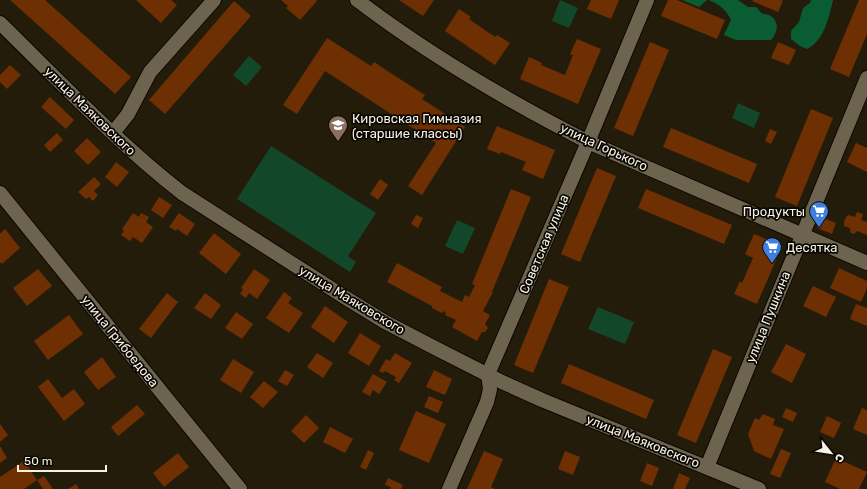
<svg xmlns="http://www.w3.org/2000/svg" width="867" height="489" font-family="Rubik,sans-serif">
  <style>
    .green { fill: #134729 }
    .forest { fill: #0a5d33 }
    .building { fill: #6e2f03 }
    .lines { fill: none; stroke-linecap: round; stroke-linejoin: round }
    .minor-casing { stroke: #0d0600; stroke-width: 16 }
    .minor { stroke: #6d6450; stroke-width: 14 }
    .labels { text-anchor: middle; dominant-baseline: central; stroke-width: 3.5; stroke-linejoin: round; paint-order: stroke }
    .street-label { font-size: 13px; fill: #f6f1e5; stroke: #0a0703 }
    .poi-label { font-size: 13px; fill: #f6f1e5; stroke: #0a0703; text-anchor: start }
  </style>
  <rect width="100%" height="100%" fill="#241c0b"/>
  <!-- green -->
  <g class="green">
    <polygon points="560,0 578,8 569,28 552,21"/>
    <polygon points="249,56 262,67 246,86 233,75"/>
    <polygon points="738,103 760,113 754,128 732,118"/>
    <polygon points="271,146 376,213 348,256 356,262 350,272 237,199"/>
    <polygon points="457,220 475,228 463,254 445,246"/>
    <polygon points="598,307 634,322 625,344 588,329"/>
  </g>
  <!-- forest -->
  <g class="forest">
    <polygon points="682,0 707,0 699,7"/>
    <path d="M708 0H738L748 7H756C758 9 761 13 763 14 765 14 768 14 769 15 780 21 778 32 771 40H736L724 35 731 20C726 9 719 4 708 0Z"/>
    <path d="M811 0H833C829 17 824 41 807 49L800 46 791 39V31L799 22 803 8 810 3Z"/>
  </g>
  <!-- building -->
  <g class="building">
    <polygon points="10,0 45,0 131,77 115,94"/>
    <polygon points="136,0 171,0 177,5 161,23"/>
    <polygon points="281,0 315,0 317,1 300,20 286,8 288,6"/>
    <polygon points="399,0 434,0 423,16"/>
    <polygon points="591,0 619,0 611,19 587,9"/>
    <polygon points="668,0 677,0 725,20 717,39 661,16"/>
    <polygon points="753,0 781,0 783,1 778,12 752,1"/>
    <polygon points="859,0 867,0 867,34 849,77 830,69"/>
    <polygon points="234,1 251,16 165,114 149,100"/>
    <polygon points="459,9 471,17 469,19 492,35 496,37 497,35 510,43 495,65 445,31"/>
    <polygon points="327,38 371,66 374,62 389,72 425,95 422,99 465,127 422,195 408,186 436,143 325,71 297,114 283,105"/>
    <polygon points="577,39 601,49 578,104 520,79 529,57 542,63 541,65 565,75 573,55 570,54"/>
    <polygon points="650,42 669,50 633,136 614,128"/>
    <polygon points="778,42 796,50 789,65 771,58"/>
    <polygon points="10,65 21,75 7,89 0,82 0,75"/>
    <polygon points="50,97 74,120 66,129 41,107"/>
    <polygon points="811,109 833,118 797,206 775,197"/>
    <polygon points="497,126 555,150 543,179 522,170 526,162 501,152 500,154 487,149"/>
    <polygon points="671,128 757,164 749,183 663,147"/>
    <polygon points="770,129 777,132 771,144 765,141"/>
    <polygon points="57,133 63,140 50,152 44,145"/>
    <polygon points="87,138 101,152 88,165 74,151"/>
    <polygon points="856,143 867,148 867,172 847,162"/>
    <polygon points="116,162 129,172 117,187 105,177"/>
    <polygon points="597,168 616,176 580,262 561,254"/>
    <polygon points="94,177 101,184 94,191 98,195 93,201 89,197 86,199 78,192"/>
    <polygon points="380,179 388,185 378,200 370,194"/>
    <polygon points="511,189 531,197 492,292 493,292 483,311 490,315 485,324 488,328 485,332 482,332 477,341 452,327 456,320 445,315 446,313 443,311 442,313 432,308 432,306 387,282 397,263 442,287 440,291 462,302 465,295 469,297 475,285 472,284"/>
    <polygon points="646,189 732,225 724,244 638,208"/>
    <polygon points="159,197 172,205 163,218 151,210"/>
    <polygon points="857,212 863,214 861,220 867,222 867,235 857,231 854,234 851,233 850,230 850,228 844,226 844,222 846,217 849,215 855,217"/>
    <polygon points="133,213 139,217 141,213 149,217 146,222 153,227 142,243 133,237 130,241 121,235 124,231 122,229"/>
    <polygon points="179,213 195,224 187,236 177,229 176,231 169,227"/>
    <polygon points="416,215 423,218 418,228 411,224"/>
    <polygon points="821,217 836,223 832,234 817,228"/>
    <polygon points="5,229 20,248 2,264 0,262 0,234"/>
    <polygon points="214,233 241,254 226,274 199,253"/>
    <polygon points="754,234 782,246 757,304 734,294 740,281 742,283 753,258 745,254"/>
    <polygon points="839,268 867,281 867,288 861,302 830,288"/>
    <polygon points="38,269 52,286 27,306 13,288"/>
    <polygon points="254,269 270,280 257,299 249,293 246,298 240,294 243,289 241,288"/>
    <polygon points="549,279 569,287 533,373 514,365"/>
    <polygon points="813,286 836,297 826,317 803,306"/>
    <polygon points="284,292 292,298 288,303 303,313 289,333 266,318"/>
    <polygon points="167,293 178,302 151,338 139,329"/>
    <polygon points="205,293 221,305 211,319 194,308"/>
    <polygon points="856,304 867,308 867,326 850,319"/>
    <polygon points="325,306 348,322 334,343 311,327"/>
    <polygon points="236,312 253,324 242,339 225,328"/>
    <polygon points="69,315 83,334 48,360 34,341"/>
    <polygon points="360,333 381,346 369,366 348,353"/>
    <polygon points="786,344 806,354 792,383 771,372"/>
    <polygon points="713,349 732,357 696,443 677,435"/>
    <polygon points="317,353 333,363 323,378 307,367"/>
    <polygon points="395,353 412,363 399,383 394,380 396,377 385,371 383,373 379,371 386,359 390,361"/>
    <polygon points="102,357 116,377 98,390 84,372"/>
    <polygon points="233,359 254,372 241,393 220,380"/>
    <polygon points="569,364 654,400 646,419 561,383"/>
    <polygon points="285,370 294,375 287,386 278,381"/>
    <polygon points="434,370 452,379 445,395 426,387"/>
    <polygon points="373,374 387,382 379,394 373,390 370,396 362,392"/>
    <polygon points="48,379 62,398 74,389 85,404 64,421 38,387"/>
    <polygon points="264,381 278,392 263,408 250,397"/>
    <polygon points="429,396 443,402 438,413 424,407"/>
    <polygon points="137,405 145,414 118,436 111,427"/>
    <polygon points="786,408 797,413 793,422 782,417"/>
    <polygon points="862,408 867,410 867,435 853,429"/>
    <polygon points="416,411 446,424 429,463 399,450"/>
    <polygon points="763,414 775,419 773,425 784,429 771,459 754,451 748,434 755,418 759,420"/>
    <polygon points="306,415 319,428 304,443 291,431"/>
    <polygon points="827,416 841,423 834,438 820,432"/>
    <polygon points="0,424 8,435 0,442"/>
    <polygon points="330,427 353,439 345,453 323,442"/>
    <polygon points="0,446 7,458 0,463"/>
    <polygon points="781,449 791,453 780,478 770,474"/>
    <polygon points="368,450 374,453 366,470 360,467"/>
    <polygon points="484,451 503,459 491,487 495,489 467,489"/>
    <polygon points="565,451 580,457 573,475 558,469"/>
    <polygon points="178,453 189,467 164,487 153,473"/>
    <polygon points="836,458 867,472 859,489 840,489 825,482"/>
    <polygon points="24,461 37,480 24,489 0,489 0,477"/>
    <polygon points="647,463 659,468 652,486 640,481"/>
    <polygon points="679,473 690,478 685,489 673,489"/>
    <polygon points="44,476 53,489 43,489 37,480"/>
    <polygon points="388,478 403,485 401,489 390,489 391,487 385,485"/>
    <polygon points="76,484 79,489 68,489"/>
  </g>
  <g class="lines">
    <defs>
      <g id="minor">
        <path d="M357 0C429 55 508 101 588 142L867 263"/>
        <path d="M0 23C59 81 117 142 182 193L346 298 385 322 439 350 502 382 542 400 759 489"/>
        <polyline points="113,133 128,114 150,72 214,0"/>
        <polyline points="0,193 240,489"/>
        <polyline points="707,467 867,78"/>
        <polyline points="449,489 487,402 490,389 488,374 588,142 647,0"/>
      </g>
    </defs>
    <!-- minor casing -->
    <use href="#minor" class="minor-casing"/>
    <!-- minor -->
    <use href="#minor" class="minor"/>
  </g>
  <!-- icons -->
  <defs>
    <symbol id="school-pin" viewBox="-11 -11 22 30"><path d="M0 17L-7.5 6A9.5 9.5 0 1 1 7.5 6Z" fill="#8d6e63" stroke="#0a0703"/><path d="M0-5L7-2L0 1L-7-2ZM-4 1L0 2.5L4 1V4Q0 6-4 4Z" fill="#fff"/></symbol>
    <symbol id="supermarket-pin" viewBox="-11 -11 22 30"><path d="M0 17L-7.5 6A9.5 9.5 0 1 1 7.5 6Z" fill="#3f7fe0" stroke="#0a0703"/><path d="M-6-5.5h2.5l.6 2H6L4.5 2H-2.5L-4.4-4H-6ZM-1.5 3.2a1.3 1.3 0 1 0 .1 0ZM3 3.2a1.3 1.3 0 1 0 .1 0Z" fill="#fff"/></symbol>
  </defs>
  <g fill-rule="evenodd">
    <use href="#school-pin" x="327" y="114" width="22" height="30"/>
    <use href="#supermarket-pin" x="808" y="200" width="22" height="30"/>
    <use href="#supermarket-pin" x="761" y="236" width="22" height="30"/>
  </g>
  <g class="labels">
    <!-- street labels -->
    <g class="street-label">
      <text transform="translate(90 111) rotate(44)">улица Маяковского</text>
      <text transform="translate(604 147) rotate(25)">улица Горького</text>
      <text transform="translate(544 244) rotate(-67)">Советская улица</text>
      <text transform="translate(352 300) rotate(31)">улица Маяковского</text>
      <text transform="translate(768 317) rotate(-68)">улица Пушкина</text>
      <text transform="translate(120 341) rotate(51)">улица Грибоедова</text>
      <text transform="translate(643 441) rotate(22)">улица Маяковского</text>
    </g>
    <!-- poi labels -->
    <g class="poi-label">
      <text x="352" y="118">Кировская Гимназия<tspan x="352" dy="15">(старшие классы)</tspan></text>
      <text x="805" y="211" text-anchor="end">Продукты</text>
      <text x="786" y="247">Десятка</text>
    </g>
  </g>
  <!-- north arrow -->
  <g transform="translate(831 453) rotate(120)" stroke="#0a0703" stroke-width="3" paint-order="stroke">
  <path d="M0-3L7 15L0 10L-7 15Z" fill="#f6f1e5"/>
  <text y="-6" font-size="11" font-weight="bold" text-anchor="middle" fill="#f6f1e5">С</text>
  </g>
  <!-- scale -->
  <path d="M18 465v6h88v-6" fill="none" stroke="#f6f1e5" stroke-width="2"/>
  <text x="24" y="465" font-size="12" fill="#f6f1e5" stroke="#0a0703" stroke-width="3" paint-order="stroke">50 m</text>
</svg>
